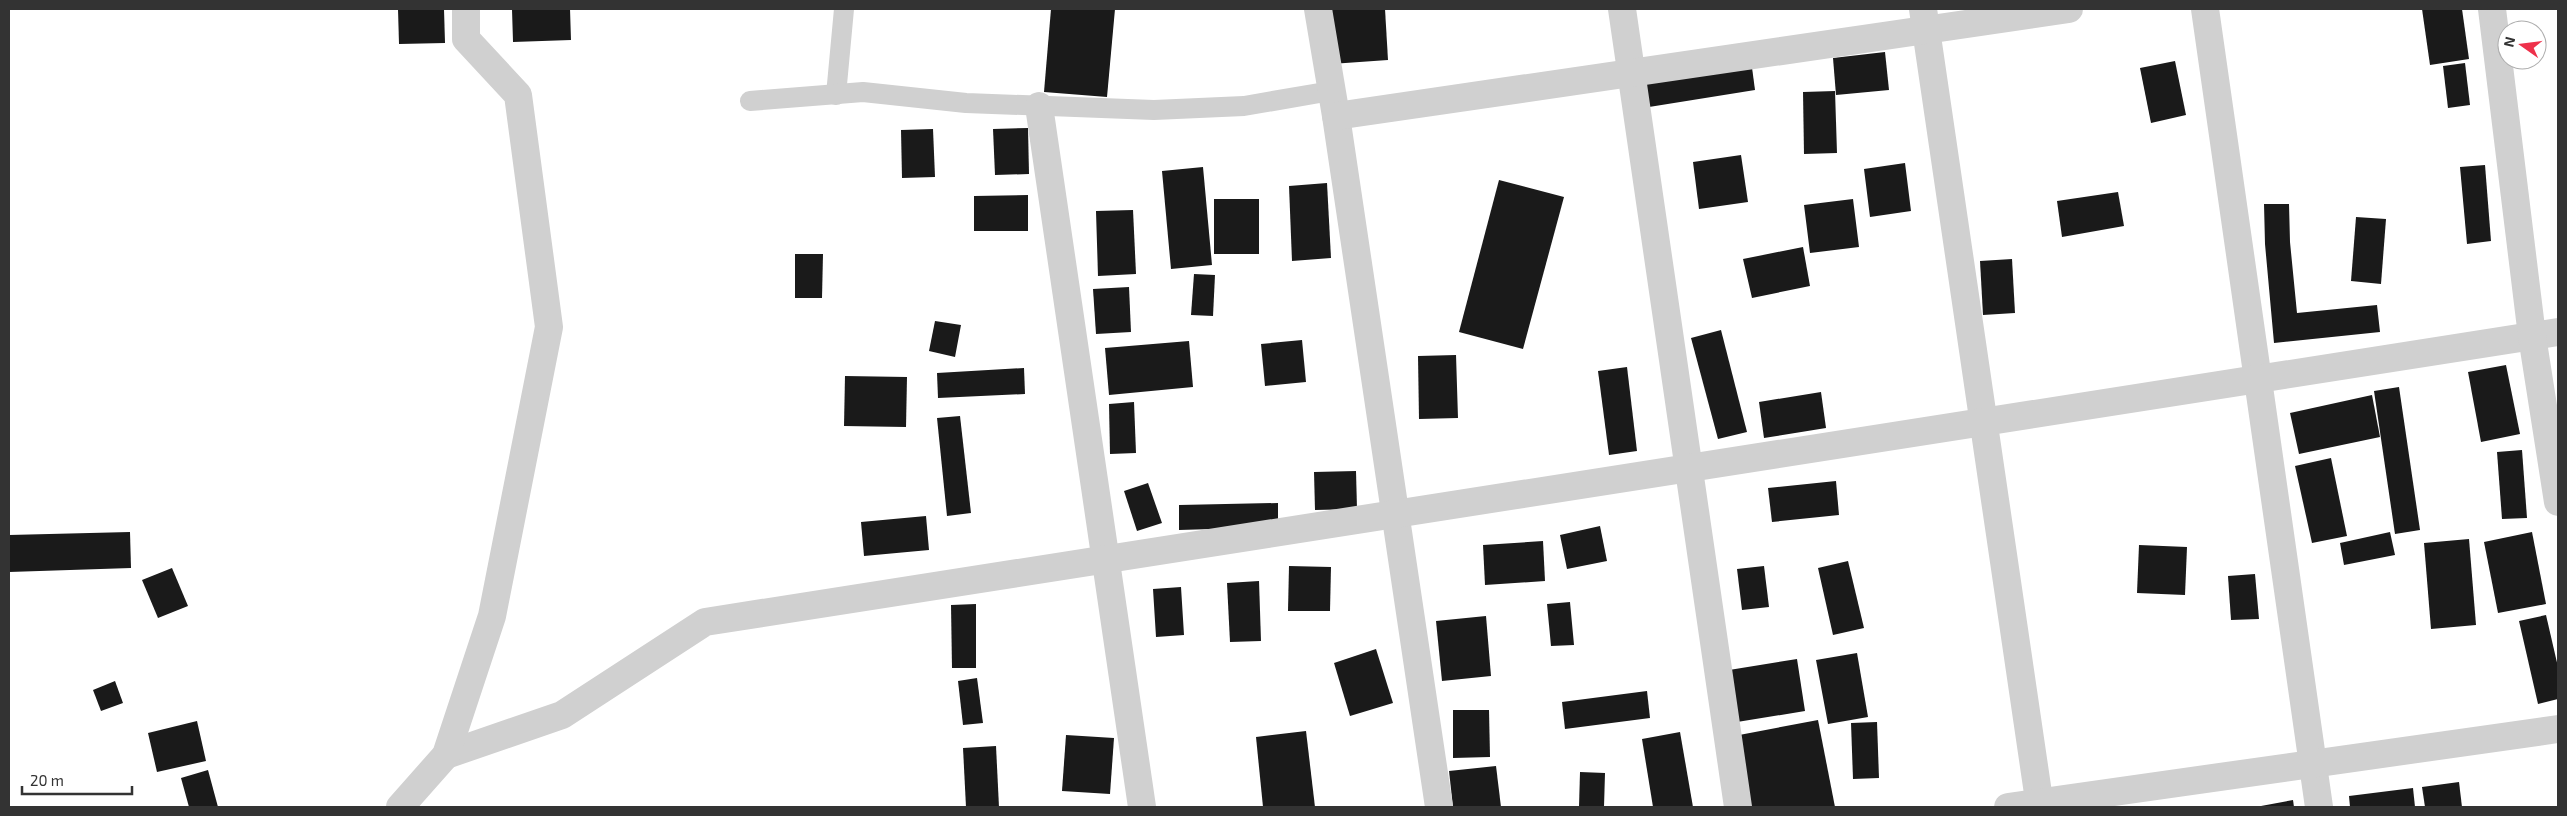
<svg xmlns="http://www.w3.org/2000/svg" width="2567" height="816" font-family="'Exo 2',sans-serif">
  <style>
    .building { fill: #1a1a1a }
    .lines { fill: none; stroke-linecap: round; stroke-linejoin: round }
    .service { stroke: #d0d0d0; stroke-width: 20 }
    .minor { stroke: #d0d0d0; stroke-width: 28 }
    .tertiary { stroke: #d0d0d0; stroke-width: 28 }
  </style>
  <rect width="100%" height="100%" fill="#fff"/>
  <!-- building -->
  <g class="building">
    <polygon points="398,9 444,9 445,43 399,44"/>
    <polygon points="512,9 570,9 571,40 513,42"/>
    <polygon points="1051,9 1115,9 1107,97 1044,92"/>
    <polygon points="1328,9 1385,9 1388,60 1331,64"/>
    <polygon points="2422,9 2462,9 2469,59 2430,65"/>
    <polygon points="1885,52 1889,90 1836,95 1833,58"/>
    <polygon points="1751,60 1755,90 1649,107 1644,77"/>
    <polygon points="2175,61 2186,115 2151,123 2140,68"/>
    <polygon points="2465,63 2470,105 2448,108 2443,66"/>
    <polygon points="1835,91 1837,153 1804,154 1803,92"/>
    <polygon points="1028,128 1029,174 995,175 993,129"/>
    <polygon points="933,129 935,177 902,178 901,130"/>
    <polygon points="1741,155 1748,202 1699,209 1693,162"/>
    <polygon points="1905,163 1911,211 1870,217 1864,169"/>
    <polygon points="2485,165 2491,241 2467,244 2460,167"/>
    <polygon points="1203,167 1212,265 1171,269 1162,171"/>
    <polygon points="1499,180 1564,197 1523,349 1459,332"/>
    <polygon points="1327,183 1331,258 1292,261 1289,186"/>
    <polygon points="2118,192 2124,226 2062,237 2057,201"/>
    <polygon points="1028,195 1028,231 974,231 974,196"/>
    <rect x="1214" y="199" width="45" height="55"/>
    <polygon points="1853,199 1859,247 1810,253 1804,205"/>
    <polygon points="2264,204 2289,204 2290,242 2297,313 2377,305 2380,332 2274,343 2265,244"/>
    <polygon points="1133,210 1136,274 1098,276 1096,211"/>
    <polygon points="2356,217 2386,219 2381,284 2351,281"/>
    <polygon points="1803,247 1810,286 1752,298 1743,259"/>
    <polygon points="795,254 823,254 822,298 795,298"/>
    <polygon points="2012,259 2015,313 1983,315 1980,261"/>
    <polygon points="1194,274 1215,275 1213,316 1191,315"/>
    <polygon points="1129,287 1131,332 1096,334 1093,289"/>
    <polygon points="935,321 961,325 955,357 929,351"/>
    <polygon points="1721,330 1747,432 1718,439 1691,338"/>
    <polygon points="1302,340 1306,382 1265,386 1261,344"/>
    <polygon points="1189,341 1193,387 1109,395 1105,348"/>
    <polygon points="1456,355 1458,418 1419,419 1418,356"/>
    <polygon points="2506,365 2520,434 2481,442 2468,372"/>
    <polygon points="1627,367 1637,451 1609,455 1598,371"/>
    <polygon points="1024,368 1025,394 938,398 937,373"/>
    <polygon points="845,376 907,377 906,427 844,426"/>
    <polygon points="2399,387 2420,530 2395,534 2374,391"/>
    <polygon points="1821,392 1826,428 1764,438 1759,402"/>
    <polygon points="2372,395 2380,437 2299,454 2290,413"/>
    <polygon points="1134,402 1136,453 1110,454 1109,404"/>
    <polygon points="960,416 971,513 947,516 937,418"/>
    <polygon points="2522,450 2527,518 2502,519 2497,452"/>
    <polygon points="2331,458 2347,536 2312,543 2295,466"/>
    <polygon points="1356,471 1357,509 1315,510 1314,472"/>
    <polygon points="1836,481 1839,515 1772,522 1768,488"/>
    <polygon points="1148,483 1162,523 1137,531 1124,491"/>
    <polygon points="1278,503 1278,527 1179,530 1179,505"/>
    <polygon points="926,516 929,550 864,556 861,522"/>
    <polygon points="1600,526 1607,561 1567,569 1560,535"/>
    <polygon points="130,532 131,568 9,572 9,535"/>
    <polygon points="2390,532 2395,555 2344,565 2340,543"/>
    <polygon points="2532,532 2546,604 2498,613 2484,542"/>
    <polygon points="2469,539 2476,625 2431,629 2424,543"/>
    <polygon points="1543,541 1545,581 1485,585 1483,545"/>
    <polygon points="2139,545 2187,547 2185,595 2137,593"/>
    <polygon points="1848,561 1864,628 1833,635 1818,568"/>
    <polygon points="1289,566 1331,567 1330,611 1288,611"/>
    <polygon points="1764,566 1769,607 1742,610 1737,569"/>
    <polygon points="172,568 188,606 158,618 142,580"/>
    <polygon points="2255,574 2259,619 2231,620 2228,576"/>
    <polygon points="1259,581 1261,641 1230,642 1227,583"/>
    <polygon points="1181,587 1184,635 1156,637 1153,589"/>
    <polygon points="1570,602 1574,645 1551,646 1547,604"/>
    <polygon points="976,604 976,668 952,668 951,605"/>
    <polygon points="2546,615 2558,667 2558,699 2538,704 2519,621"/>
    <polygon points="1486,616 1491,676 1442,681 1436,621"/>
    <polygon points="1376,649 1393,703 1350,716 1334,663"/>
    <polygon points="1857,653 1868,717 1828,724 1816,660"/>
    <polygon points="1797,659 1805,711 1731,723 1723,671"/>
    <polygon points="977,678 983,723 963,725 958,681"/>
    <polygon points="115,681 123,703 101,711 93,690"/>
    <polygon points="1647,691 1650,718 1565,729 1562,702"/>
    <polygon points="1453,710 1489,710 1490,757 1453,758"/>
    <polygon points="1818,720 1835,807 1748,807 1734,736"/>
    <polygon points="197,721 206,761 157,772 148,733"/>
    <polygon points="1877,722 1879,778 1853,779 1851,723"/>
    <polygon points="1306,731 1315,807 1263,807 1256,737"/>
    <polygon points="1680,732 1693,807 1653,807 1642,739"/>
    <polygon points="1066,735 1114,738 1110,794 1062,791"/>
    <polygon points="996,746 999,807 966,807 963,748"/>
    <polygon points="1496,766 1501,807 1453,807 1449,771"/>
    <polygon points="208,770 218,807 189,807 181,778"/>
    <polygon points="1580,772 1605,773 1604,807 1579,807"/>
    <polygon points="2459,782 2462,807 2425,807 2422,787"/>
    <polygon points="2413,788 2415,807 2350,807 2349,796"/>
    <polygon points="2293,800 2294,807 2261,807 2261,806"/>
  </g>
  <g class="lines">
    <!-- service -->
    <g class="service">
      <polyline points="836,95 844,9"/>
      <polyline points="750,101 863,92 966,103 1154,110 1244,106 1331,91"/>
    </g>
    <!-- minor -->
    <g class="minor">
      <polyline points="1318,9 1336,116 1439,807"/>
      <polyline points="1622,9 1738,807"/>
      <polyline points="1923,9 2040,807"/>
      <polyline points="2205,9 2319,807"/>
      <polyline points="1039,106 1142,807"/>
      <polyline points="1336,116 2069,9"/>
      <polyline points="446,755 562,715 705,622 2558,332"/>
      <polyline points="400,807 446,755 492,616 549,327 518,95 466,39 466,9"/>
      <polyline points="2008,807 2558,729"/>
    </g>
    <!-- tertiary -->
    <polyline class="tertiary" points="2492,9 2532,336 2558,502"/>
  </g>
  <!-- border -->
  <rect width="2567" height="816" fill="none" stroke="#333333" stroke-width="20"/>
  <!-- north arrow -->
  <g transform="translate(2522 45) rotate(284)"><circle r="24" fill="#ffffff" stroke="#adadad"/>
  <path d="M0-4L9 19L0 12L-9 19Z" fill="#ee314b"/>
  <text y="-8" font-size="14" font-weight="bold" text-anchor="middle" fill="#333333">N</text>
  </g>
  <!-- scale -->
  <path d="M22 786v8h110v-8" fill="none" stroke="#333333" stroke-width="2.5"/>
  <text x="30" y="786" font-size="15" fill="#333333" stroke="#ffffff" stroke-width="4" paint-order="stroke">20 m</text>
</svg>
